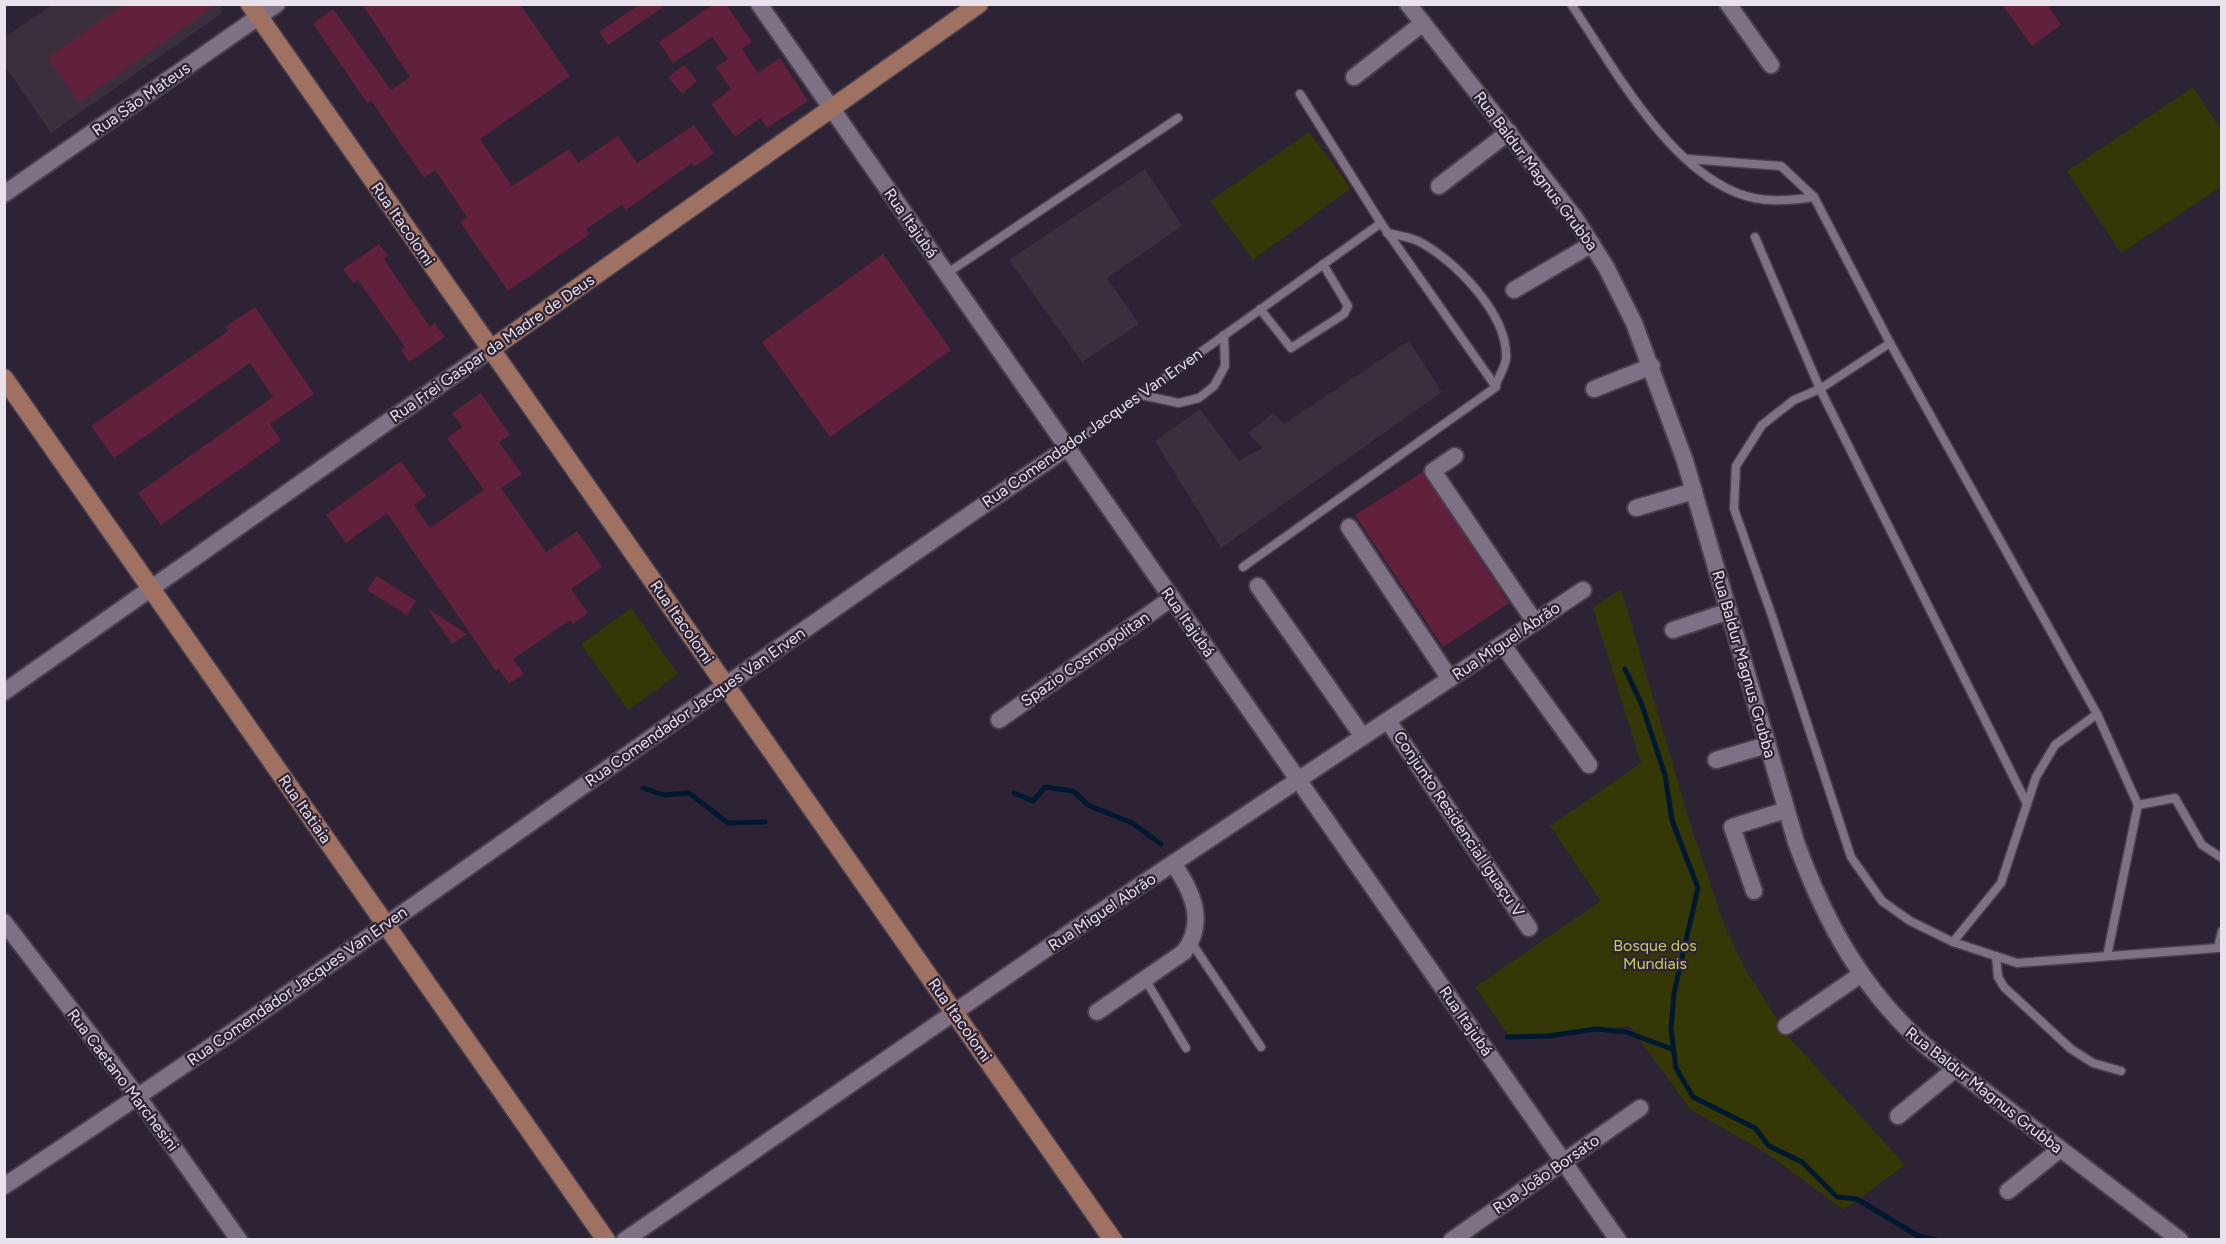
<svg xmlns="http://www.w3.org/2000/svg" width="2226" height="1244" font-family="Figtree,sans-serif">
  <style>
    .education { fill: #3b2f3d }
    .green { fill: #353707 }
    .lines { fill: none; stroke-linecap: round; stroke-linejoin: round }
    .stream { stroke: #001931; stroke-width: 5 }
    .building { fill: #61203b }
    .lane-casing { stroke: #493f4d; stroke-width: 11 }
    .street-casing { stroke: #493f4d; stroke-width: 20 }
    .secondary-casing { stroke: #493f4d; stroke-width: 21 }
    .lane { stroke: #7f7185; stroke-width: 8 }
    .street { stroke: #7f7185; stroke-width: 16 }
    .secondary { stroke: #9e7162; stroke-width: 18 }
    .labels { text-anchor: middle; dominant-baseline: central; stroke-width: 4.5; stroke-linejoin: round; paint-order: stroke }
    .street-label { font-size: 16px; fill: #e9e1ec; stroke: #2e2334 }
    .park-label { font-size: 16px; fill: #c8cc64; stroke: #2e2334 }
  </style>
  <rect width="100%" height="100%" fill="#2e2334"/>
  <!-- education -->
  <g class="education">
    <polygon points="221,4 222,13 51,133 5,66 4,38 52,5"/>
    <polygon points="1145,169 1182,226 1107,278 1139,324 1082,362 1009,260"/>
    <polygon points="1409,341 1442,392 1221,548 1155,441 1200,409 1239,461 1262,448 1248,433 1273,413 1284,424"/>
  </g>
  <!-- green -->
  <g class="green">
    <polygon points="2193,87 2221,130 2221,187 2121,253 2067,171"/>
    <polygon points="1309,132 1351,188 1253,260 1210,201"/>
    <polygon points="1621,589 1693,833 1724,924 1746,970 1787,1035 1905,1165 1844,1210 1766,1153 1690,1109 1630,1026 1511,1039 1475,987 1601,901 1550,826 1641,763 1593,608"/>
    <polygon points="631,608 678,674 628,710 581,644"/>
  </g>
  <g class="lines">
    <!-- stream -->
    <g class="stream">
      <polyline points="1625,669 1642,705 1665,775 1672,820 1698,888 1674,993 1671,1029 1676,1068 1693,1097 1755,1128 1769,1146 1802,1162 1837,1197 1857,1199 1918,1236 1937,1240"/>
      <polyline points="643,788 664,795 689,793 728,823 765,822"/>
      <polyline points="1014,793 1033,801 1045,787 1073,791 1088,805 1132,823 1161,844"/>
      <polyline points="1507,1037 1548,1036 1596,1029 1626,1032 1672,1049"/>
    </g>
  </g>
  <!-- building -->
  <g class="building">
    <polygon points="124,4 217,4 79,102 48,58"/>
    <polygon points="362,4 520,4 570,76 480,139 512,186 569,149 578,163 618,136 637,163 694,125 714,153 694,167 692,163 626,210 622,205 586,229 590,234 508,291 460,222 467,217 435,170 424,178 371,100 367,103 313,24 333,9 391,90 410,77"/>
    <polygon points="640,4 668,4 608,45 599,32"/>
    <polygon points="714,4 726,4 752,42 742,49 758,73 780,58 808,101 767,128 760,118 735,137 711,104 731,89 716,67 728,59 712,37 673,63 659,42"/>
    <polygon points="2002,4 2047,4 2061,25 2032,46"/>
    <polygon points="684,65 697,81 682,94 668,77"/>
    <polygon points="379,244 388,256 384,259 430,327 435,323 445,337 409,362 401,350 405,347 358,280 353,283 343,269"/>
    <polygon points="883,254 951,350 830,437 762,342"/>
    <polygon points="255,307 314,394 270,424 281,440 161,525 138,493 273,397 250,363 114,458 91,426 228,331 225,327"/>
    <polygon points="481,393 510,435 499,442 522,474 501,488 546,552 577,531 602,567 571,589 588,613 573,624 570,620 513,659 524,674 509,684 499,669 496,671 387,513 346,543 326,515 401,461 426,496 414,505 430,528 484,490 447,438 462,427 452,413"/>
    <polygon points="1423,472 1509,603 1443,647 1355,515"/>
    <polygon points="377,576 416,601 407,615 367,590"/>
    <polygon points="427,608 467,634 452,644"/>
  </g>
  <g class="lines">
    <defs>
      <g id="lane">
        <path d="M1571 4C1613 66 1665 164 1737 193 1762 203 1788 201 1814 197"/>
        <polyline points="1688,159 1781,166 1814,197 1890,343 2097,714 2138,805 2175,798 2202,845 2222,858"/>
        <path d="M1387 233C1397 235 1409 237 1418 241 1454 259 1509 315 1506 359 1505 367 1499 376 1496 384"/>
        <polyline points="1755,237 1820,389 2027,804"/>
        <polyline points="946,274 1178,118"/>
        <polyline points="1260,309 1291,348 1344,314 1348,306 1323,264"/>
        <polyline points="1890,343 1820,389 1794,400 1762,425 1736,466 1734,509 1772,616 1851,857 1882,901 1910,921 1953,942 2017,963 2218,948 2222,931"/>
        <polyline points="1141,395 1179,403 1199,398 1214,386 1225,366 1224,335"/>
        <polyline points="1067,448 1381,223"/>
        <polyline points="1243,567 1496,387 1381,223 1300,94"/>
        <polyline points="1191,942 1261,1047"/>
        <polyline points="1953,942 2001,883 2036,777 2055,745 2097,714"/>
        <polyline points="1996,956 1998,977 2004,987 2071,1049 2093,1063 2121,1071"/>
        <polyline points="2107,956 2138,805"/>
        <polyline points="1145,979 1186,1048"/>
      </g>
      <g id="street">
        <polyline points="759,4 1618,1240"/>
        <path d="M1408 4 1575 218 1606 267 1634 323 1685 461 1796 842C1825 922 1863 992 1928 1048L2180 1240"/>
        <polyline points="1728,4 1771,65"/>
        <polyline points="1354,77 1423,23"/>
        <polyline points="1439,186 1509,132"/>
        <polyline points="4,194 277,4"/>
        <polyline points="1514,290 1592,244"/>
        <polyline points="1594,389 1652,366"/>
        <polyline points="1455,456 1433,471 1535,622"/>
        <polyline points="1636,508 1694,491"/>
        <polyline points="1349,527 1450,679"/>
        <polyline points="1258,586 1363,737"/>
        <polyline points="1673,630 1729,611"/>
        <polyline points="1502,644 1589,765"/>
        <polyline points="4,692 491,349"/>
        <polyline points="999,720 1172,598"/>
        <polyline points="1388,721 1529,928"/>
        <polyline points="1716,760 1767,745"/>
        <polyline points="1754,891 1732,827 1786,810"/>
        <polyline points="4,922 138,1097 239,1240"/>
        <path d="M1097 1012 1184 952C1207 922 1192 891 1173 863"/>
        <polyline points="1786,1026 1860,975"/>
        <polyline points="1898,1116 1954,1070"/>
        <path d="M4 1186C365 948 710 690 1067 448"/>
        <polyline points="2008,1191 2059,1150"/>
        <polyline points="625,1240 1085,922 1583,590"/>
        <polyline points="1452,1240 1640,1108"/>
      </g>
      <g id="secondary">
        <polyline points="250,4 1113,1240"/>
        <polyline points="491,349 979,4"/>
        <polyline points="4,378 606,1240"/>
      </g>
    </defs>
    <!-- lane casing -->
    <use href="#lane" class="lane-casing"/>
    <!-- street casing -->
    <use href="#street" class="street-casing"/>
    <!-- secondary casing -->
    <use href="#secondary" class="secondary-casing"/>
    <!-- lane -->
    <use href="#lane" class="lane"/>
    <!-- street -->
    <use href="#street" class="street"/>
    <!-- secondary -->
    <use href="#secondary" class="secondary"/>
  </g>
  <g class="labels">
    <!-- street labels -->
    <g class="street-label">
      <text transform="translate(141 99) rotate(-35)">Rua São Mateus</text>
      <text transform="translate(1536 171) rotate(53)">Rua Baldur Magnus Grubba</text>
      <text transform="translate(911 223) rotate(55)">Rua Itajubá</text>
      <text transform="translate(403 224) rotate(55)">Rua Itacolomi</text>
      <text transform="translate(492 348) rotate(-35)">Rua Frei Gaspar da Madre de Deus</text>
      <text transform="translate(1092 428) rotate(-35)">Rua Comendador Jacques Van Erven</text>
      <text transform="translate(682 622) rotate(55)">Rua Itacolomi</text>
      <text transform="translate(1188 622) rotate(55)">Rua Itajubá</text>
      <text transform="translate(1506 641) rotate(-34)">Rua Miguel Abrão</text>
      <text transform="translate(1085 659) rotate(-35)">Spazio Cosmopolitan</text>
      <text transform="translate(1744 664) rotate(74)">Rua Baldur Magnus Grubba</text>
      <text transform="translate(695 707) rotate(-35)">Rua Comendador Jacques Van Erven</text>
      <text transform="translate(305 809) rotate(55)">Rua Itatiaia</text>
      <text transform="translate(1459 824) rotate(56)">Conjunto Residencial Iguaçu V</text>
      <text transform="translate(1102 912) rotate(-34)">Rua Miguel Abrão</text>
      <text transform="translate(297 986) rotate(-35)">Rua Comendador Jacques Van Erven</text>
      <text transform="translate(960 1020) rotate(55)">Rua Itacolomi</text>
      <text transform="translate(1466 1021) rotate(55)">Rua Itajubá</text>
      <text transform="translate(123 1080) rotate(53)">Rua Caetano Marchesini</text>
      <text transform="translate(1984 1090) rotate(38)">Rua Baldur Magnus Grubba</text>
      <text transform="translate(1546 1174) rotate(-35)">Rua João Borsato</text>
    </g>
    <!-- park labels -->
    <g class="park-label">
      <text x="1655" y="945">Bosque dos<tspan x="1655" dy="18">Mundiais</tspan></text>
    </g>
  </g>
  <!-- border -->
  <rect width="2226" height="1244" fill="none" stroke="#e9e1ec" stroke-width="12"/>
</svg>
